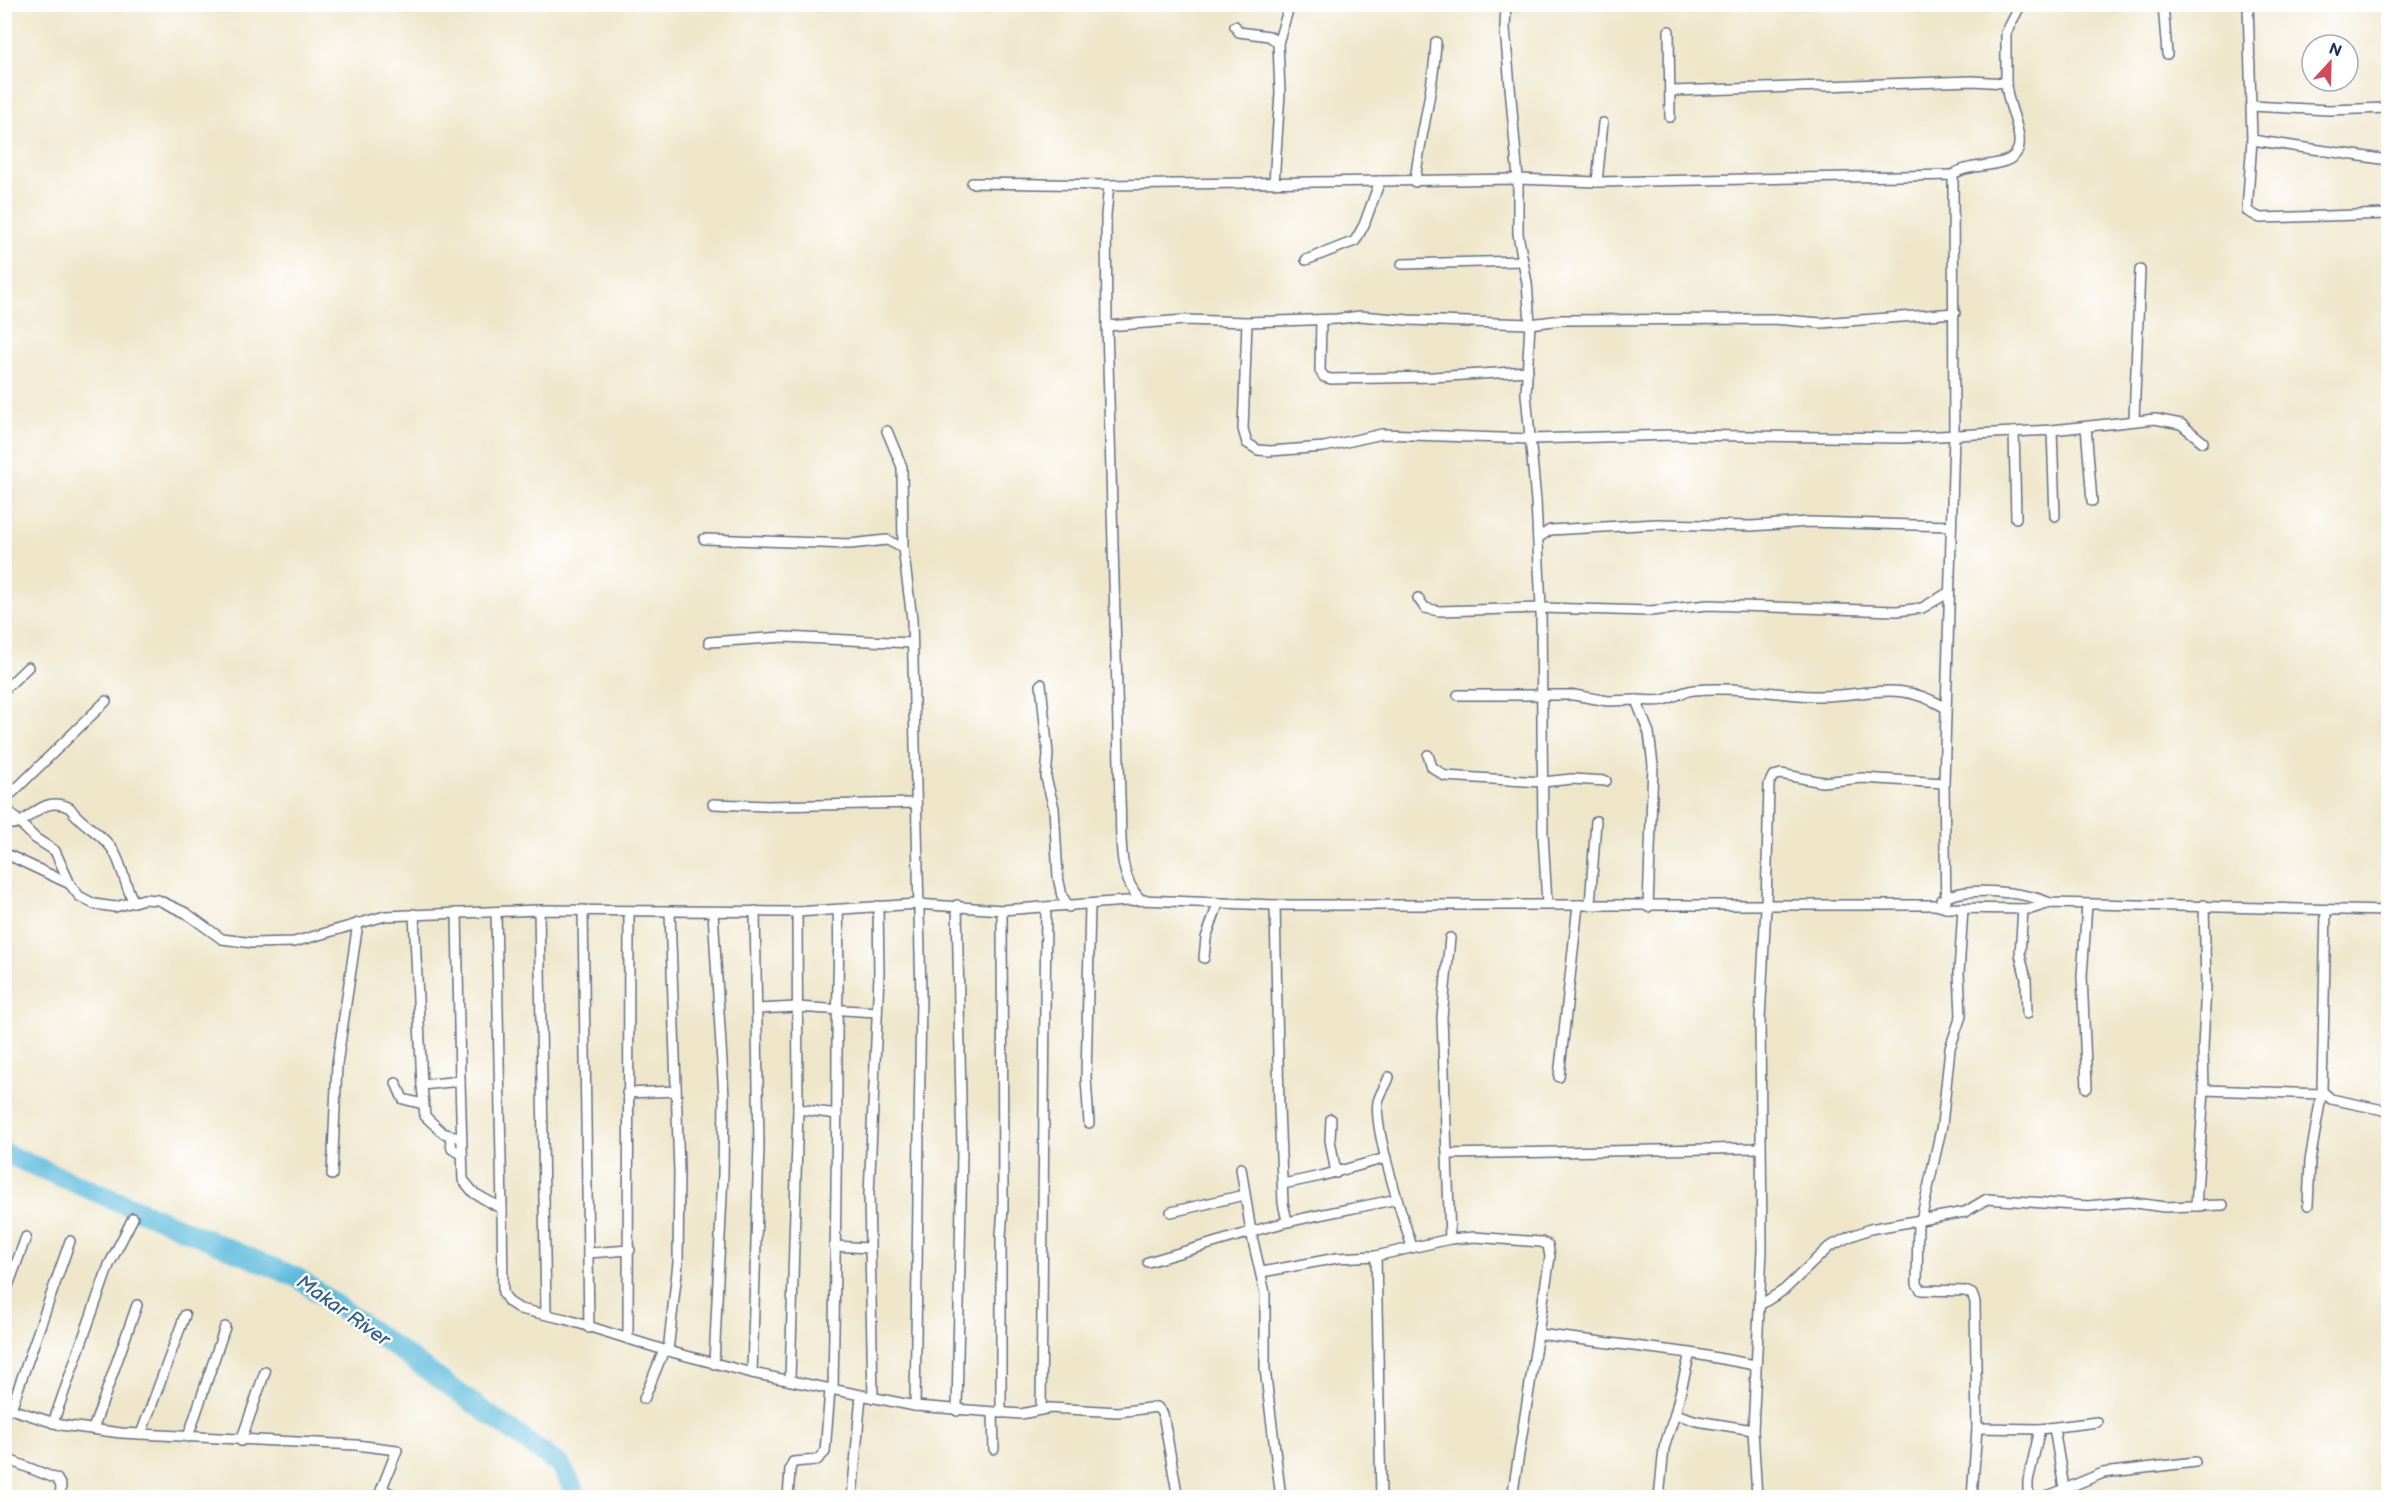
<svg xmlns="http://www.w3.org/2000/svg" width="2393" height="1502" font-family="'Balsamiq Sans',sans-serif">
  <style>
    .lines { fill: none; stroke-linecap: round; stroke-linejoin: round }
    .river { stroke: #5ebbdc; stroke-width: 20 }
    .minor-casing { stroke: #656f84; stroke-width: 12 }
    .minor { stroke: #fff; stroke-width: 9 }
    .labels { text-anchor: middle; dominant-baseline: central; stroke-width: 5; stroke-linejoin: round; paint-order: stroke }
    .water-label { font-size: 20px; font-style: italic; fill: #32608a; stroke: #fff }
  </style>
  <rect width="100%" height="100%" fill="#fff"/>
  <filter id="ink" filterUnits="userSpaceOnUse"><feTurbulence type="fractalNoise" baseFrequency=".0167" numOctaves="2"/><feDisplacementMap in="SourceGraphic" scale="12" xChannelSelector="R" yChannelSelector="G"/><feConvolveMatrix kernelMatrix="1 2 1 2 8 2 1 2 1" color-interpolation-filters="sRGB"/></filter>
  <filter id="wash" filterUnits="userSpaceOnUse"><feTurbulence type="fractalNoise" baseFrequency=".008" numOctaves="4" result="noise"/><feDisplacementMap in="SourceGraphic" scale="24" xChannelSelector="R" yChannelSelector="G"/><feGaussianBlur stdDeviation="1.35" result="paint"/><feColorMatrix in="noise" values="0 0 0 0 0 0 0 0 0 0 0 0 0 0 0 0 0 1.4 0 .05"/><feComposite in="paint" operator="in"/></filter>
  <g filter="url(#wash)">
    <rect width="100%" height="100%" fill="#efe6ca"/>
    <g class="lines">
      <!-- river -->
      <polyline class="river" points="4,1153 298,1278 561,1466 579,1498"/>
    </g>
  </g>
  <g filter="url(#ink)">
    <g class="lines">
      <defs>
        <g id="minor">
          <polyline points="1506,4 1505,29 1518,179 1518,234 1527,283 1530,324 1526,394 1536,501 1541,608 1543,834 1547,904"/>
          <polyline points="2163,4 2167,54"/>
          <polyline points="2248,4 2252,140 2247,211 2260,218 2388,214"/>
          <polyline points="1235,26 1239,32 1269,36 1278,43"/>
          <polyline points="1669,31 1670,117"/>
          <polyline points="2006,83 2006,33 2021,4"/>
          <path d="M1671 91 1972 81 2006 83C2007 103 2017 119 2019 138 2023 174 1971 159 1953 175"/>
          <polyline points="2251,106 2329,110 2388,108"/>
          <polyline points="2252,140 2388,160"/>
          <path d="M1415 182C1420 135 1434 90 1436 42"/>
          <polyline points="1597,182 1603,123"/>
          <path d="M972 183 1109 185 1106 215 1107 326 1120 799C1122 831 1116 876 1141 900"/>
          <polyline points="1274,183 1280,93 1278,43 1290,4"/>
          <polyline points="1109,185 1518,179 1597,182 1953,175 1954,436 1944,783 1946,908"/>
          <polyline points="1306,260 1355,241 1364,225 1380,181"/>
          <polyline points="1402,264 1523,261"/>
          <polyline points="1321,320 1320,371 1324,377 1331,379 1433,377 1528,371"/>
          <polyline points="1247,322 1243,429 1247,443 1258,450 1270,451 1324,447 1382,434 1531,439 1672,435 1902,438 2052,430 2155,419 2181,424 2203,442"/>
          <polyline points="1107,326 1185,320 1247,322 1337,319 1360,316 1408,320 1530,324 1562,320 1774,319 1821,323 1955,313"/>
          <polyline points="2134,420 2140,270"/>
          <polyline points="2086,427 2092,501"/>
          <polyline points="2052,430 2055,516"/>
          <polyline points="887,431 902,467 903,548 912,619 921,996 915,1406"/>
          <polyline points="2014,432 2016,518"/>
          <polyline points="1538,538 1550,530 1657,524 1751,526 1809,522 1950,526"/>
          <polyline points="704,539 850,544 887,540 903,548"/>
          <polyline points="1418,598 1425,608 1439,611 1541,608 1650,611 1708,605 1897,611 1922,608 1948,593"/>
          <polyline points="709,642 784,637 912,643"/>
          <polyline points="1041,684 1048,754 1046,778 1054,808 1058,877 1062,896 1069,907"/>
          <polyline points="4,690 28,667"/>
          <polyline points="1458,695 1574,695 1608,701 1636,700 1649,733 1653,765 1648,907"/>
          <path d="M1636 700C1645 700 1655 702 1664 700 1674 697 1683 691 1694 690 1734 686 1773 694 1813 696 1865 698 1895 677 1946 708"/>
          <polyline points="1428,755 1432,767 1445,776 1543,782 1572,779 1606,781"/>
          <polyline points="4,794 12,793 106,701"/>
          <polyline points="713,804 767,806 916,803"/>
          <path d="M4 806 20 823C36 811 49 797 70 808 81 825 101 832 113 850 123 866 124 885 134 902"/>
          <polyline points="4,825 20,823 35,838 55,851 70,884 79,896 94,904 115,907 144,899 158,900 186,913 222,939 253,943 294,942 385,916 539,910 797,912 917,904 1002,910 1141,900 1275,905 1935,905 1946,908 2031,909 2050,903 2388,911"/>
          <polyline points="4,853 70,884"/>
          <path d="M1941 900C1966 885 2024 892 2050 903"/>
          <polyline points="957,905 962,1151 957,1411"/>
          <polyline points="1275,905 1279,1108 1283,1203 1287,1221"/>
          <polyline points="1590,905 1596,821"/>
          <polyline points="2023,909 2020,954 2026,979 2027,1014"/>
          <polyline points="539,910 546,1314"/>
          <polyline points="583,910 589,1328"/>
          <polyline points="2326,910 2322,1091 2331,1099 2388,1111"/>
          <polyline points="496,912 502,1209"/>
          <polyline points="713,912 724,1096 723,1173 714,1364"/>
          <polyline points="457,913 460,1081"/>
          <polyline points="414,914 422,1085 460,1081 463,1180 474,1193 502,1209 503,1293 509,1302 520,1309 565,1319 664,1350 752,1373 915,1406 1021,1414 1050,1408 1118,1412 1157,1407 1163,1414 1178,1498"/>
          <polyline points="1450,938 1442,1017 1450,1239"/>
          <polyline points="1204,958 1206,938 1218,904"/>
          <polyline points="758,1009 796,1007 876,1012"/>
          <path d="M1389 1077C1386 1086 1380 1093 1378 1102 1373 1129 1403 1217 1412 1247"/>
          <polyline points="1559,1077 1578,905"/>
          <polyline points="396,1083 403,1099 423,1104"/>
          <polyline points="422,1085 425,1116 443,1133 461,1138"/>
          <polyline points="2087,1088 2082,976 2087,905"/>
          <polyline points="2204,1090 2321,1094"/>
          <polyline points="627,1093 676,1091"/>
          <polyline points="798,1109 837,1114"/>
          <polyline points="1331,1119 1330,1140 1336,1173"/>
          <polyline points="1089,1123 1086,1078 1090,905"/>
          <polyline points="450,1136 452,1149 462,1154"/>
          <polyline points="1448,1154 1760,1148"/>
          <polyline points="332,1175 337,1064 358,923"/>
          <polyline points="1283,1184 1321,1176 1386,1158"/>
          <polyline points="2308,1205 2310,1161 2322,1091"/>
          <polyline points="2196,1206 2204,1090 2203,1048 2206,984 2204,905"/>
          <polyline points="1171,1212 1244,1195"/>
          <polyline points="1921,1220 1942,1125 1950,1048 1961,1016 1959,973 1963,908"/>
          <polyline points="1918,1221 1917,1284 1921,1290 1965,1291 1972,1294 1975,1302 1977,1428 1972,1498"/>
          <polyline points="834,1246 869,1248"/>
          <polyline points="588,1253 630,1250"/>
          <polyline points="1376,1256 1381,1498"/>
          <polyline points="1148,1262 1251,1232 1241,1168"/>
          <polyline points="1262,1272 1337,1258 1376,1256 1450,1239 1475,1237 1541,1242 1548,1245 1550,1257 1512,1498"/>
          <polyline points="4,1297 26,1237"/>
          <polyline points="1760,1305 1784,1290 1829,1247 1849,1237 1870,1229 1965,1212 1987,1199 2088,1206 2129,1202 2164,1207 2223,1205"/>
          <polyline points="1538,1334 1690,1353 1755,1365"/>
          <polyline points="628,1339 629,911"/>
          <polyline points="668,1351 678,1263 679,1171 670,913"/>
          <polyline points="1690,1353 1675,1414 1697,1421 1753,1430"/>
          <polyline points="752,1373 759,1145 755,911"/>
          <polyline points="790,1380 798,1109 797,912"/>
          <path d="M833 1390C835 1274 837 1158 837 1042 837 998 840 954 838 910"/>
          <polyline points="873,1398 869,1194 879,975 878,906"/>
          <polyline points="644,1399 664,1350"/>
          <polyline points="4,1407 61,1425 121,1433 356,1445 397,1450 378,1498"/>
          <polyline points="1041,1408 1046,909"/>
          <polyline points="11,1409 70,1241"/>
          <polyline points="993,1413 994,1449"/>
          <polyline points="1001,1413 1001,1236 1003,1208 1002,910"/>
          <polyline points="53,1423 109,1265 133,1218"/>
          <polyline points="1977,1428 2040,1429"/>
          <polyline points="2054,1428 2064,1488"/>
          <polyline points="93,1429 137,1305"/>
          <polyline points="141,1434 185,1315"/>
          <polyline points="188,1437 225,1327"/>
          <polyline points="241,1441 265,1372"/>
          <polyline points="4,1458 57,1479 61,1486 60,1498"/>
          <polyline points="382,1489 400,1498"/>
          <polyline points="4,1496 12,1498"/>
          <polyline points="788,1498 790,1469 793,1462 817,1460 825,1452 830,1390"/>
          <polyline points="852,1498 861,1395"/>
          <path d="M1281 1498 1265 1369V1293L1251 1232C1298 1217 1349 1210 1397 1199"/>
          <polyline points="1659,1498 1664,1448 1675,1414"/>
          <polyline points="1757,1498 1753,1430 1762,1250 1760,1019 1766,907 1769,784 1773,776 1781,774 1822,782 1862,778 1944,783"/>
          <polyline points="2028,1498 2028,1481 2040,1429 2097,1422"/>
          <polyline points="2043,1498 2103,1473 2195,1462"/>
        </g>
      </defs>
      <!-- minor casing -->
      <use href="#minor" class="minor-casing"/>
      <!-- minor -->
      <use href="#minor" class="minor"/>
    </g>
  </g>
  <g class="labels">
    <!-- water labels -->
    <g class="water-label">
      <text transform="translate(343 1311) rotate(35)">Makar River</text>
    </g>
  </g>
  <!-- margin -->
  <rect width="2393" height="1502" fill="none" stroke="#fff" stroke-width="24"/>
  <!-- north arrow -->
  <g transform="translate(2330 63) rotate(22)"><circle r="28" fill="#ffffff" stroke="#a4acbf" stroke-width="1.5"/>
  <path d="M0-4.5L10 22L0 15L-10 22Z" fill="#d1495b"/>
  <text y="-9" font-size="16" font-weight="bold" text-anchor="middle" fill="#1b2f5e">N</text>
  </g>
</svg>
